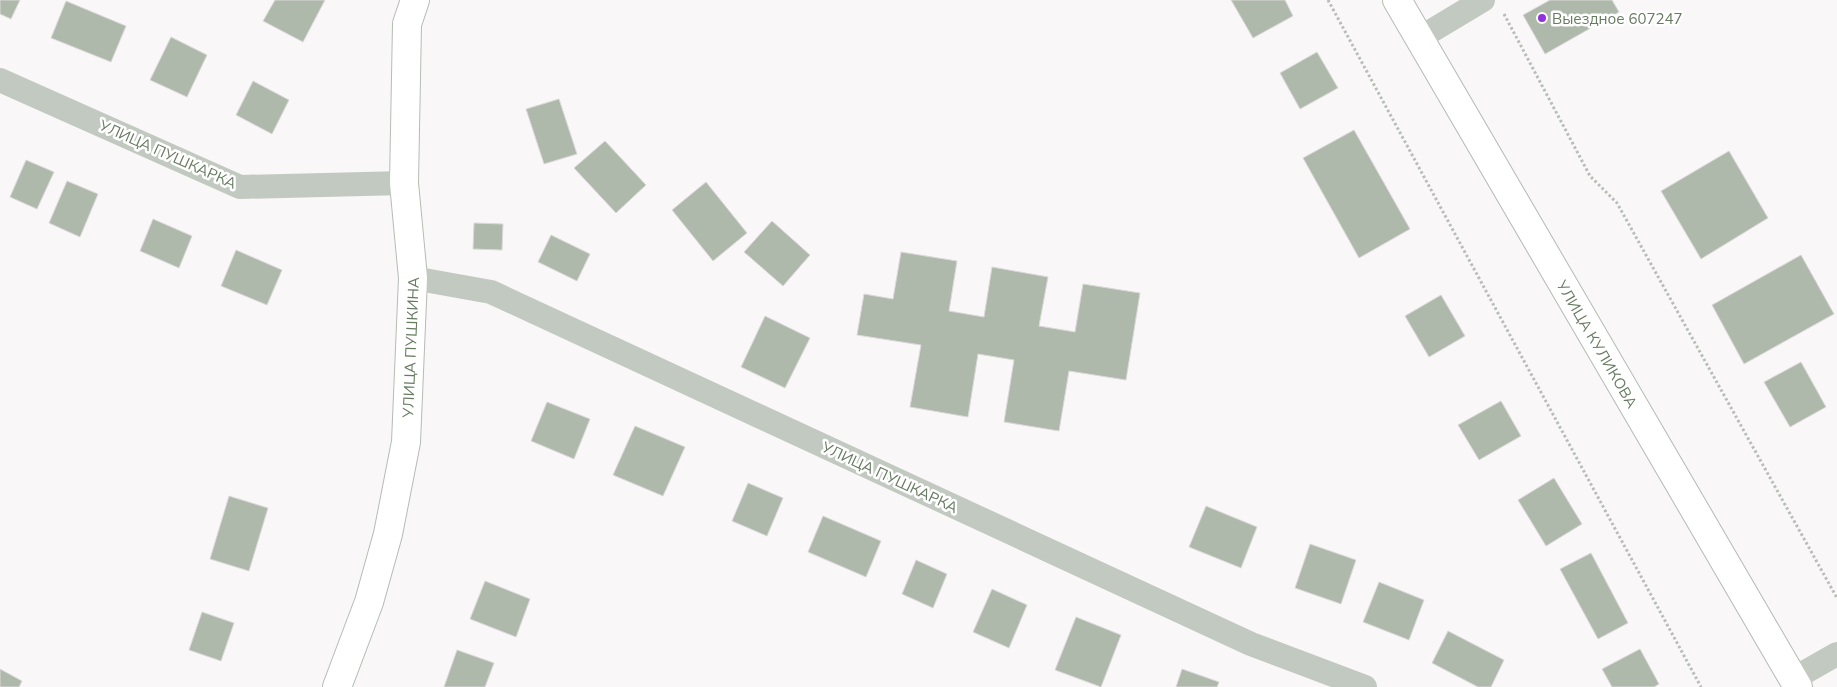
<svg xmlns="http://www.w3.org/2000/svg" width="1837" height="687" font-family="Mulish,sans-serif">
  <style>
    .building { fill: #afb9ab; stroke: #dbd9da }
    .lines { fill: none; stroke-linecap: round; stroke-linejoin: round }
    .secondary-casing { stroke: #b5bdb3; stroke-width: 30 }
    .primary-casing { stroke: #b4bbb2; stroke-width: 30 }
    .path { stroke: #b8beb7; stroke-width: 3; stroke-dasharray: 2.5 2.5; stroke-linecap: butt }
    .street { stroke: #c2c9c0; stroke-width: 24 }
    .secondary { stroke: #fff; stroke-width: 28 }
    .primary { stroke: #fff; stroke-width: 28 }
    .poi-dot { fill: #9231de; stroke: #fff; stroke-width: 2 }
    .labels { text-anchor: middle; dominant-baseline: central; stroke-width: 5; stroke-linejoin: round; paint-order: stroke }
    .poi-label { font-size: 15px; fill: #667b60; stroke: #fff; text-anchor: start }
    .street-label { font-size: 15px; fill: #667b60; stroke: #fff }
  </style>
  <rect width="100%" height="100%" fill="#f9f7f8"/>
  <!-- building -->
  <g class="building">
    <polygon points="0,0 20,0 11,19 0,14"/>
    <polygon points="275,0 325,0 303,42 263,21"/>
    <polygon points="1231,0 1285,0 1293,16 1253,38"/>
    <polygon points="1550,0 1612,0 1619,12 1545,54 1523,15"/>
    <polygon points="66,1 126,26 111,62 51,38"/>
    <polygon points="171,37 207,55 187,97 150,80"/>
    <polygon points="1317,52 1338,88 1300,109 1280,73"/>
    <polygon points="253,81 289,100 272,134 236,115"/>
    <polygon points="559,99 577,154 544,164 526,109"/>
    <polygon points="1354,130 1410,229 1359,258 1303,158"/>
    <polygon points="605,141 646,185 616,213 574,168"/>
    <polygon points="1729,151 1768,218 1701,259 1661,191"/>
    <polygon points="26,160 54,172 37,209 10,197"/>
    <polygon points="67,181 98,194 80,237 49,223"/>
    <polygon points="706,182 747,233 713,261 672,210"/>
    <polygon points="153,219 192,236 179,268 140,251"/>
    <polygon points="772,221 810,255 783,286 744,252"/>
    <polygon points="474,223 503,224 502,250 473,249"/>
    <polygon points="551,235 590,254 577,281 538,262"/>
    <polygon points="236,250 282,270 267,305 221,286"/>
    <polygon points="901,252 957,261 949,311 984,317 992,267 1048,277 1039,326 1075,332 1083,284 1140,293 1126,380 1069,371 1059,431 1004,422 1014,360 978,354 968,417 910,407 921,345 857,335 864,294 893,299"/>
    <polygon points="1801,255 1834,314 1744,364 1712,305"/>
    <polygon points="1441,295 1465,336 1429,357 1405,316"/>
    <polygon points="765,316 810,338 785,388 741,367"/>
    <polygon points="1801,362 1826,407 1790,427 1764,382"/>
    <polygon points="1501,401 1521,436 1479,460 1458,425"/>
    <polygon points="547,402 590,419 574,459 531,441"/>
    <polygon points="635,426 685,447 663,496 613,475"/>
    <polygon points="1554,478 1582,524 1546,546 1518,500"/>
    <polygon points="748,483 783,498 767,536 732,521"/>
    <polygon points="229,496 268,508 249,571 210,559"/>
    <polygon points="1206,506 1257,527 1241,568 1189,547"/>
    <polygon points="823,516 881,541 866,577 808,552"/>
    <polygon points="1310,544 1356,560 1341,604 1295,588"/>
    <polygon points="1591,553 1628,623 1598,639 1560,569"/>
    <polygon points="916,560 947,574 933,608 902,594"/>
    <polygon points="485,581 530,599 516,637 470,619"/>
    <polygon points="1379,582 1424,600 1409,640 1363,622"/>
    <polygon points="992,589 1027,605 1009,648 973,632"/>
    <polygon points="202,612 234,623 221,661 189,650"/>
    <polygon points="1076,617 1121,635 1101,687 1055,670"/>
    <polygon points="1448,631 1504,660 1491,687 1478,687 1432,663"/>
    <polygon points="1640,649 1659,684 1654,687 1612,687 1602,669"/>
    <polygon points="457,650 494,663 485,687 444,687"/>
    <polygon points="0,669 22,681 19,687 0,687"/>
    <polygon points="1182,669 1219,682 1217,687 1176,687"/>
  </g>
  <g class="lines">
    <defs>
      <g id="secondary">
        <path id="s1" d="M337 687 369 602 388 534 406 442 413 278 404 183 407 24 415 0"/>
      </g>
      <g id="primary">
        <path id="s2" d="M1397 0 1798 687"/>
      </g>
    </defs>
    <!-- secondary casing -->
    <use href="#secondary" class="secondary-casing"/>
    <!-- primary casing -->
    <use href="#primary" class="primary-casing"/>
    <!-- path -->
    <g class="path">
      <polyline points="1328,0 1701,687"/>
      <polyline points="1504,14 1590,176 1617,203 1837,598"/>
    </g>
    <!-- street -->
    <g class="street">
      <polyline points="1418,39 1483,0"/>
      <polyline points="0,80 240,187 404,183"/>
      <polyline points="413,278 491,292 1251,644 1365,687"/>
      <polyline points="1793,679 1837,654"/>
    </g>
    <!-- secondary -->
    <use href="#secondary" class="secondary"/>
    <!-- primary -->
    <use href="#primary" class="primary"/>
  </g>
  <!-- markers -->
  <circle class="poi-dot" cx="1542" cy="18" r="5"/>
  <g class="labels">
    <!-- poi labels -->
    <g class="poi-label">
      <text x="1552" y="18">Выездное 607247</text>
    </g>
    <!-- street labels -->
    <g class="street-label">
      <text transform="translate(168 154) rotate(24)">УЛИЦА ПУШКАРКА</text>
      <text stroke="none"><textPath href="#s2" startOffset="398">УЛИЦА КУЛИКОВА</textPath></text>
      <text stroke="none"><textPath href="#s1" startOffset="350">УЛИЦА ПУШКИНА</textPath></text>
      <text transform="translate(890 477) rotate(25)">УЛИЦА ПУШКАРКА</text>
    </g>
  </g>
</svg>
